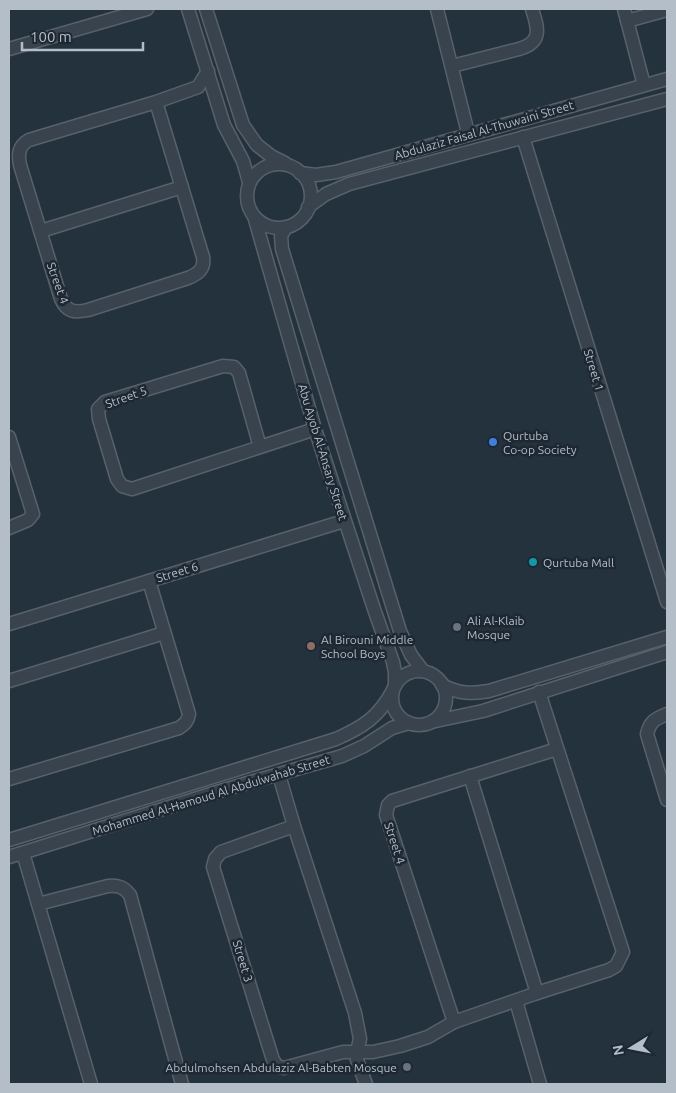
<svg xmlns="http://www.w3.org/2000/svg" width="676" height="1093" font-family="Ubuntu,sans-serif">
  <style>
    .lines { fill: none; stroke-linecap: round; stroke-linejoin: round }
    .minor-casing { stroke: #56616c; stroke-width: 15 }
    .minor { stroke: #38434e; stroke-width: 12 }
    .shop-dot { fill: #3f7fe0; stroke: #1d2833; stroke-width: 2 }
    .culture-dot { fill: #0f9aa8; stroke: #1d2833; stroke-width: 2 }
    .worship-dot { fill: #6b7280; stroke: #1d2833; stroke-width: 2 }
    .education-dot { fill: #8d6e63; stroke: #1d2833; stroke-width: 2 }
    .labels { text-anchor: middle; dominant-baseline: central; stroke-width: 5; stroke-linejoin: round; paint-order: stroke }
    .street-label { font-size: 12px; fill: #b4bec9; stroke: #1d2833 }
    .poi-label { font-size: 12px; fill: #b4bec9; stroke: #1d2833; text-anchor: start }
  </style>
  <rect width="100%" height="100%" fill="#24323e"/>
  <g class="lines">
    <defs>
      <g id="minor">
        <polyline points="188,9 224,125 243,161 249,182"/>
        <polyline points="206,9 243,125 257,145 271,156 285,163"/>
        <polyline points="437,9 468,133"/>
        <polyline points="624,9 644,85"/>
        <polyline points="627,21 667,10"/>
        <polyline points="9,49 147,9"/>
        <path d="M452 66 519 49C543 42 538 28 532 9"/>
        <path d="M156 102 203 257C205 269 198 274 188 278L88 310C74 313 67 312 61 299L20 165C18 155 18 146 29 140L156 102 198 87 208 71"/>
        <polyline points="523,137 667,602"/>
        <circle cx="279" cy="196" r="32"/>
        <polyline points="300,173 316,175 336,172 667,79"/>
        <polyline points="308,207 326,194 349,184 667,99"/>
        <polyline points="254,216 315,429 375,612 393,662 395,672 395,685"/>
        <polyline points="286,227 281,236 282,249 400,631 411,655 423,671"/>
        <polyline points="41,231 182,187"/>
        <polyline points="9,437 33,514 28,520 9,528"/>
        <polyline points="260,447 239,373 234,367 223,366 105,402 98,409 99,419 117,479 122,486 132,489 315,429"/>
        <polyline points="9,624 344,521"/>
        <circle cx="419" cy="698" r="27"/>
        <polyline points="9,681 164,633"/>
        <path d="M442 685C459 694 471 694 489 691L667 637"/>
        <path d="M667 714C655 719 650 721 647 734L667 800"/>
        <polyline points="431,722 483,711 667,652"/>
        <polyline points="279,775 294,826 355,1013 360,1039 357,1051 357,1060 366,1084"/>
        <polyline points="470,776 537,993"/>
        <path d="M9 779 179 728C185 724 188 721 189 714L149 581"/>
        <polyline points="294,826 221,852 215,859 213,867 273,1060 277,1066 284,1068 343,1052 373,1052 400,1046 428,1037 454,1022 537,993 609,970 616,966 623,952 539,692"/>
        <path d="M9 840 336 739C363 727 379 717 393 690"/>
        <polyline points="23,853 91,1084"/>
        <polyline points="9,857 220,791 342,756 364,746 392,728 409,723"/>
        <path d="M38 904 108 886C118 885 124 887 130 895L182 1084"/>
        <polyline points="516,1001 540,1084"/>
        <polyline points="454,1022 386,815 388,805 392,801 557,749"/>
      </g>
    </defs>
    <!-- minor casing -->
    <use href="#minor" class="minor-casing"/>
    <!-- minor -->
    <use href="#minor" class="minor"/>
  </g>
  <!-- markers -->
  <circle class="shop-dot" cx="493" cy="442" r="5"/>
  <circle class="culture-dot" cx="533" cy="562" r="5"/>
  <g class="worship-dot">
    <circle cx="457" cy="627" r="5"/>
    <circle cx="407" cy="1067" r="5"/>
  </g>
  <circle class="education-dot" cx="311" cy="646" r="5"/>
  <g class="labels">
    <!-- street labels -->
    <g class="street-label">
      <text transform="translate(484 130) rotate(-16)">Abdulaziz Faisal Al-Thuwaini Street</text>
      <text transform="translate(58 283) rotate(70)">Street 4</text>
      <text transform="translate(594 370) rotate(73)">Street 1</text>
      <text transform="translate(126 397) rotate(-20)">Street 5</text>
      <text transform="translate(323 452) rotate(73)">Abu Ayob Al-Ansary Street</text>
      <text transform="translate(177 572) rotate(-17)">Street 6</text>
      <text transform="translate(211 795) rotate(-17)">Mohammed Al-Hamoud Al Abdulwahab Street</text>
      <text transform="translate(395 843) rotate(72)">Street 4</text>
      <text transform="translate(243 961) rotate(73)">Street 3</text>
    </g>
    <!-- poi labels -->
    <g class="poi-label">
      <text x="503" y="435">Qurtuba<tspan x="503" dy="14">Co-op Society</tspan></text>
      <text x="543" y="562">Qurtuba Mall</text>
      <text x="467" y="620">Ali Al-Klaib<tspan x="467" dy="14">Mosque</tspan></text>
      <text x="321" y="639">Al Birouni Middle<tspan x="321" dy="14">School Boys</tspan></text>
      <text x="397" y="1067" text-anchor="end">Abdulmohsen Abdulaziz Al-Babten Mosque</text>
    </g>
  </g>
  <!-- border -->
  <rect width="676" height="1093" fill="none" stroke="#b4bec9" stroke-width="20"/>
  <!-- north arrow -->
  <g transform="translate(631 1048) rotate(260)" stroke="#1d2833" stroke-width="4" paint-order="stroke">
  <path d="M0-4L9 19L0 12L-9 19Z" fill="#b4bec9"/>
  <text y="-8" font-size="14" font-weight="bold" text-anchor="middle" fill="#b4bec9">N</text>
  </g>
  <!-- scale -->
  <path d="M22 42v8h121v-8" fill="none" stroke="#b4bec9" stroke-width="2.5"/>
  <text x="30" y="42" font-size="15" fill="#b4bec9" stroke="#1d2833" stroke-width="4" paint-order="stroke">100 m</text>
</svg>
